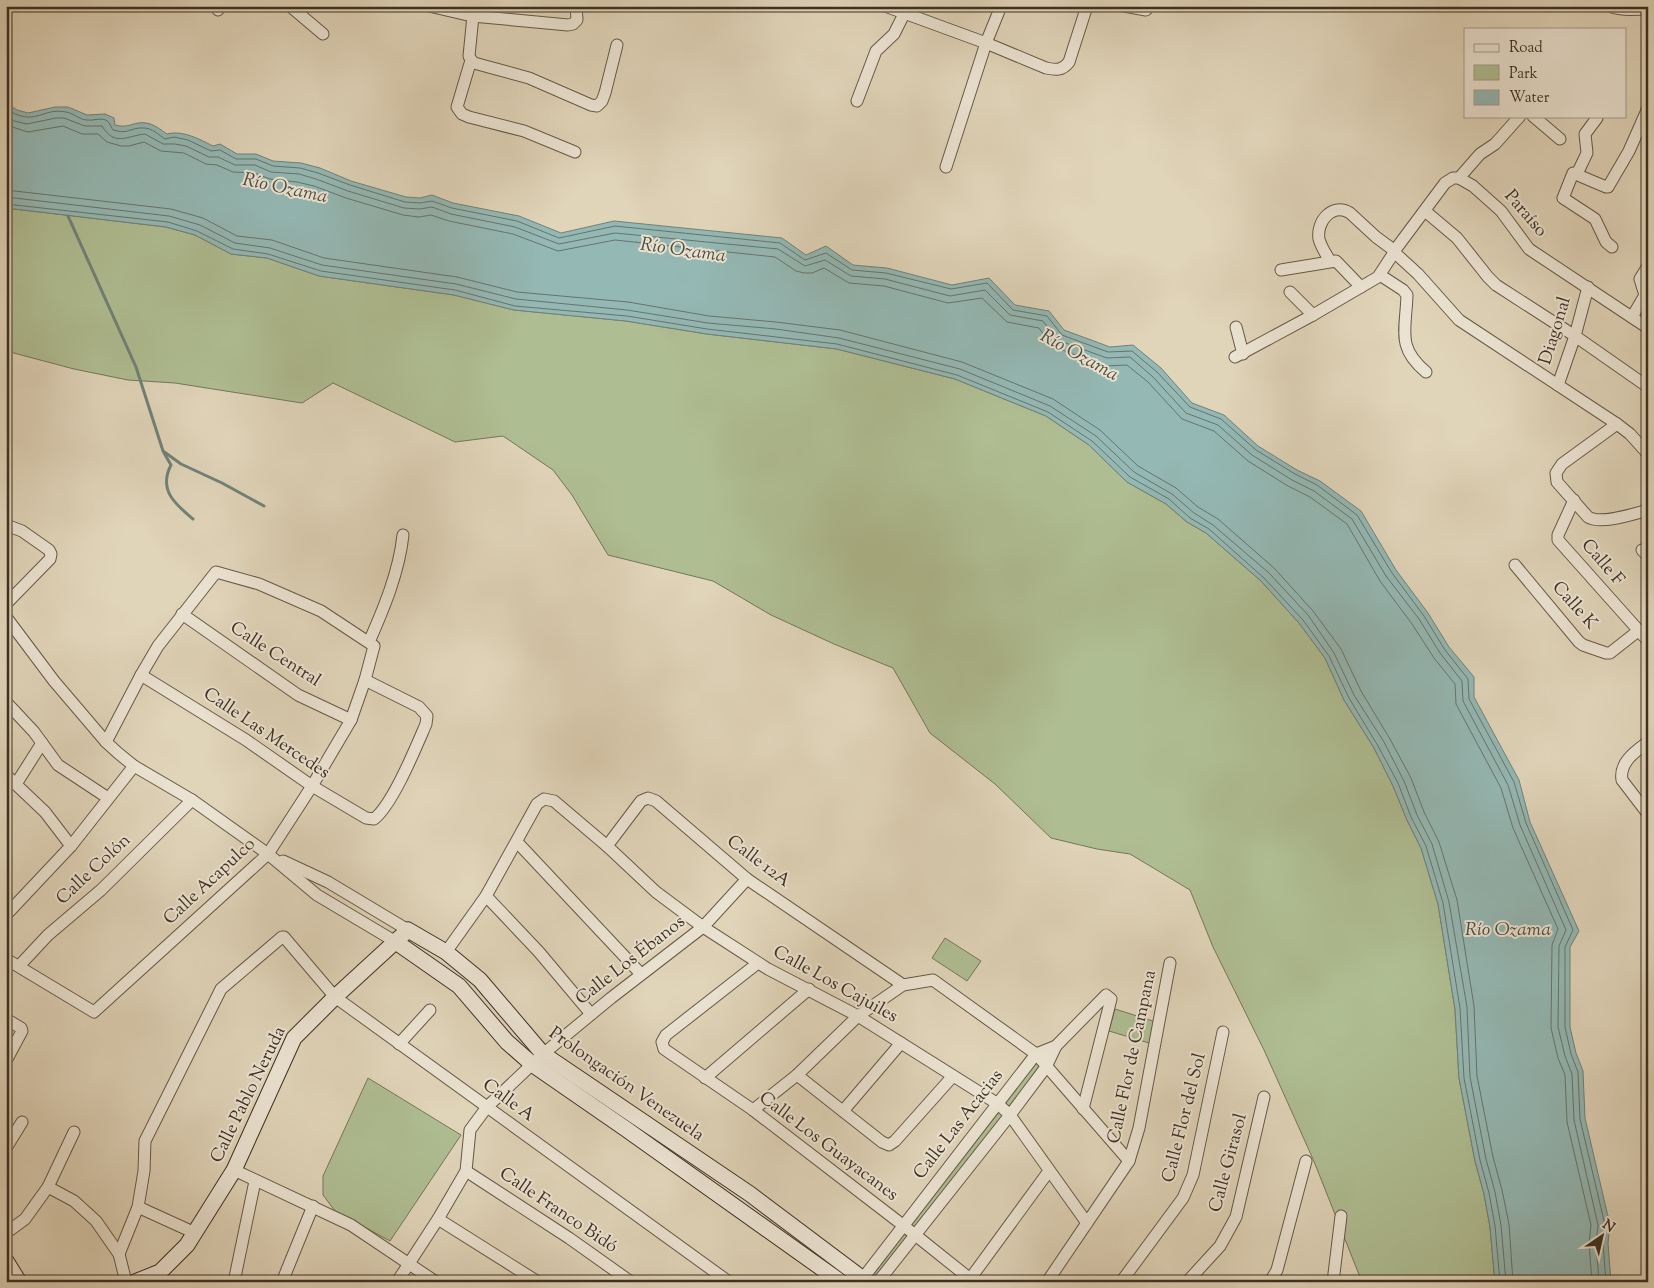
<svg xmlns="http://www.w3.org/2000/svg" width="1654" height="1288" font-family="'Sorts Mill Goudy',serif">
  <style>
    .green { fill: #afbd92; stroke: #76765a }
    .water { fill: #94b8b4; stroke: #71827a }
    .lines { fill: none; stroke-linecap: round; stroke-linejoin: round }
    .shore { stroke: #68746b; stroke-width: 1 }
    .stream { stroke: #71827a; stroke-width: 3 }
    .street-casing { stroke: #665948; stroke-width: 13 }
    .secondary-casing { stroke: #3d3022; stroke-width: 17 }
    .street { stroke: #ebe3d2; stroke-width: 11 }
    .secondary { stroke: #ebe3d2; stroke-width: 15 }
    .labels { text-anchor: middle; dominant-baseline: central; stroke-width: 4; stroke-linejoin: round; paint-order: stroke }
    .street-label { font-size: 18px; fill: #3d3022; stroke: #ebe3d2 }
    .water-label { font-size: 19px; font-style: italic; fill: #4e4b3f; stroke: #ebe3d2 }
  </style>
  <rect width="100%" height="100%" fill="#e0d4b9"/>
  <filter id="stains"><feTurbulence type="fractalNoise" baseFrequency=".004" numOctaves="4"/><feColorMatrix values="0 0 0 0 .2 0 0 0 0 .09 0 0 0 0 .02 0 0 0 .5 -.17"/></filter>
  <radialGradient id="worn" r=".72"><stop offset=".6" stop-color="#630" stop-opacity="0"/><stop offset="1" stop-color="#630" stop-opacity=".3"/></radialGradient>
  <!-- green -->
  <g class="green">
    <polygon points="6,208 166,227 195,235 231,254 267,258 319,276 454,295 514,310 626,321 707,334 837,349 955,379 1046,416 1089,445 1127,482 1166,504 1187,522 1206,533 1261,581 1299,623 1325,658 1344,700 1374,748 1393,786 1407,820 1421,848 1438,904 1455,1009 1459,1078 1475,1161 1484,1194 1490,1227 1495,1282 1362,1282 1313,1159 1264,1050 1213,947 1190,890 1130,854 1097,849 1051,838 995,784 930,733 893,668 834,644 771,615 713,581 608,555 572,495 553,470 503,436 455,442 333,383 302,403 175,383 128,380 74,369 10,352 6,353"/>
    <polygon points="945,938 981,961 967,981 932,958"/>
    <polygon points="1115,1009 1156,1022 1149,1043 1109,1031"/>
    <polygon points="1036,1056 1045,1065 880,1282 873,1275"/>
    <polygon points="368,1078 461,1135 390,1241 335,1211 323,1195 323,1176"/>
  </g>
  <!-- water -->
  <path class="water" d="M6 103 17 110 28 113 55 107H68L87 115 105 114 114 118 115 125C129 129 134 121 146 123 154 124 161 130 167 134 183 130 199 139 213 146L220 144 237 154H256L273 161 301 163 320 168 351 181 406 197 420 198 432 195 453 203 519 216 561 233 614 221 782 238 806 255 826 246 853 265 887 268 952 285 989 278 1015 305 1049 311 1064 330 1110 347 1133 345 1161 368 1192 403 1224 415 1258 446 1297 470 1320 481 1361 511 1396 570 1428 613 1449 647 1474 677V697L1519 780 1530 822 1579 931 1570 947V1027L1576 1053 1583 1071 1585 1118 1610 1225 1608 1243 1611 1282H1495L1490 1227 1484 1194 1475 1161 1459 1078 1455 1009 1438 904 1421 848 1407 820 1393 786 1374 748 1344 700 1325 658 1299 623 1261 581 1206 533 1187 522 1166 504 1127 482 1089 445 1046 416 955 379 837 349 707 334 626 321 514 310 454 295 319 276 267 258 231 254 195 235 166 227 6 208Z"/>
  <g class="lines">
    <!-- shore -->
    <g class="shore">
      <path d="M6 109C36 128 41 107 66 112 73 113 80 120 87 120 94 121 105 116 109 123 111 125 111 128 113 130 129 135 130 127 144 128 152 128 159 135 165 139L174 137 188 140 211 151 220 150 236 159H256L273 166 300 168 318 173 350 185 405 202 420 203 432 201 452 208 517 221 559 238 615 226 780 243 805 260 826 253 852 270 886 273 951 289 987 283 1013 310 1047 316 1062 335 1108 352 1132 351 1157 372 1190 407 1221 419 1256 450 1295 474 1317 485 1357 515 1392 573 1424 616 1445 650 1468 679 1469 699 1514 782 1526 823 1573 930 1565 947V1027L1571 1054 1578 1072 1580 1119 1605 1225 1603 1243 1606 1282"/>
      <path d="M6 116 14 121 27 124 56 118H64L85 126H102C115 147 126 136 145 134L163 144H175L186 146 209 157H218L235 165H255L271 172 299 174 316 179 348 191 404 208 420 209 432 207 451 214 515 227 559 244 615 233 778 249 805 266 825 260 851 276 885 279 950 296 985 290 1010 315 1043 321 1055 337 1060 341 1107 358 1130 357 1153 377 1186 413 1218 425 1252 455 1292 480 1314 491 1352 519 1386 576 1419 619 1440 653 1462 681 1463 701 1508 785 1520 825 1566 930 1559 946 1558 1027 1565 1056 1572 1074 1574 1120 1598 1225 1596 1243 1599 1282"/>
      <polyline points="6,125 28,132 63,126 82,134 98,134 107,142 121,146 129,146 144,142 161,151 184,153 206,164 217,165 233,172 254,173 270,179 297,182 314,186 346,198 403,215 419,217 431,215 449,221 513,234 558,251 615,240 775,257 796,271 804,273 812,273 824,268 849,283 884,286 948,303 982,298 1007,322 1039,328 1050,343 1057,348 1105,366 1127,365 1148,382 1182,419 1214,431 1248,461 1288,486 1310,497 1347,524 1380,581 1412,624 1434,658 1455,684 1456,704 1501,788 1513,828 1558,929 1552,945 1551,1028 1558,1058 1565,1075 1567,1122 1591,1225 1589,1243 1592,1282"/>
      <polyline points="6,190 171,209 203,218 237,236 272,240 324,258 457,277 517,292 628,302 709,316 776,322 840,330 962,362 1053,399 1100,430 1138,466 1176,488 1198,507 1218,519 1274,568 1313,611 1341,649 1361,691 1390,739 1411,778 1424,812 1439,842 1457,900 1474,1006 1477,1076 1493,1157 1502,1190 1509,1224 1513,1282"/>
      <polyline points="6,197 169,216 200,225 235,243 270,248 322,265 456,284 516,299 627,310 708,323 776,329 839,338 960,369 1050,406 1096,436 1134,472 1172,494 1194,513 1213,525 1269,573 1308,615 1334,653 1354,695 1384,742 1404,781 1417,815 1432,844 1449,902 1467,1007 1470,1077 1486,1159 1495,1192 1501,1225 1506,1282"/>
      <polyline points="6,204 168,222 197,231 233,249 268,254 321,271 455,290 515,306 627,316 707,329 837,344 957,375 1048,412 1092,441 1130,477 1169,499 1190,518 1209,529 1264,578 1303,620 1329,656 1349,698 1378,746 1398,783 1411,817 1426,846 1443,903 1460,1008 1464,1078 1480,1160 1489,1193 1495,1226 1500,1282"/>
    </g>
    <!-- stream -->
    <g class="stream">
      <polyline points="68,216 136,367 163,451 181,464 222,483 264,506"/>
      <path d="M164 453 171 465C158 490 175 504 193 519"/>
    </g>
    <defs>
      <g id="street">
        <polyline points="290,6 323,34"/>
        <polyline points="429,6 472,16 568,25 573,24 577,20 576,6"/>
        <polyline points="474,6 469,56 471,60 457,107 462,114 469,117 524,131 575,152"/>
        <path d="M885 6 986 43 1046 68C1056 70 1062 71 1069 62L1087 6"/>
        <polyline points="1124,6 1146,10"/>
        <path d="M1609 6C1622 11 1635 10 1648 8"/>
        <polyline points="218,10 219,6"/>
        <polyline points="471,60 474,63 529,78 591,105 597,106 602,101 605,93 617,45"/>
        <polyline points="857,101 876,51 894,34 907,8"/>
        <polyline points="1533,116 1560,139"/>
        <polyline points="946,167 986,43 1001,6"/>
        <polyline points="1577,174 1587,153 1585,134 1597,118"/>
        <polyline points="1459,178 1480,154 1495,144 1520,116"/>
        <polyline points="1425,211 1457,238 1488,277 1496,285 1575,336 1648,387"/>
        <polyline points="1612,247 1606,242 1595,219 1563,198 1573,173 1606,187 1608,187 1629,151 1648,108"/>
        <polyline points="1281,270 1336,261 1361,287"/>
        <path d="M1380 275 1403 290 1407 295C1406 330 1396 347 1426 372"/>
        <polyline points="1290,292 1313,315"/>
        <polyline points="1632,317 1645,295 1640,279 1648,266"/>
        <polyline points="1236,327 1243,354"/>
        <polyline points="1648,328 1529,249 1501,211 1473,186 1459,178 1453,178 1445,183 1395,250 1395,253 1418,274 1459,320 1617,424 1630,434 1648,454"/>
        <path d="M1235 357 1313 315 1378 277 1395 251 1376 237 1350 213C1333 202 1316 221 1319 239 1321 247 1326 254 1330 261"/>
        <polyline points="1558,385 1575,336 1588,287"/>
        <path d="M1617 424 1562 464 1556 473 1557 482 1588 517C1601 525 1633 514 1648 510"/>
        <polyline points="1574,500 1558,535 1558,540 1648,641"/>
        <polyline points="6,525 22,531 49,550 51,554 50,559 6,604"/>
        <polyline points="1642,550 1648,556"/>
        <polyline points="1515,565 1579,642 1583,645 1606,653 1610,653 1638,631"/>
        <polyline points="182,614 298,695 351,720"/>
        <polyline points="6,617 54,681 106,742 118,753 134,766 192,800 268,854 317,895 396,942"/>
        <path d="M369 642C384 608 399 572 403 535"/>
        <path d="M141 675 246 740 312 786 366 818 374 819C393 804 416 747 426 724L427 716 419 707 365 680"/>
        <polyline points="6,702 34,732 58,765 108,798"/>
        <path d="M1648 742C1636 751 1619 762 1622 780L1648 814"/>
        <polyline points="6,775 45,812 71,846"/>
        <polyline points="16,784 42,743"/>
        <polyline points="517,842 641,974"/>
        <polyline points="607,846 641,801 648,798 656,801 747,879 903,985"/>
        <polyline points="283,861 328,882 408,930"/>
        <polyline points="486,896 539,952 591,1014"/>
        <polyline points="6,915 71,846 134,766"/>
        <polyline points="446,952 486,896 537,804 544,799 554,801 607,846 656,892 703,927 768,969 858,1016 998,1104 1010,1115 1087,1223"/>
        <polyline points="6,959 94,1012 268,854 312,786 351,720 365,680 374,646 321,611 259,584 216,572 158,646 141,675 106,742"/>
        <polyline points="758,963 666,1035 662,1042 664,1049 753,1110 904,1226 974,1282"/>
        <polyline points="19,966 48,935 101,890 192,800"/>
        <polyline points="6,1019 21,1028 22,1031 6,1061"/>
        <polyline points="399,1044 430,1010"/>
        <polyline points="797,1075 882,1142 889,1145 895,1141 953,1076"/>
        <polyline points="705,1078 809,989"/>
        <polyline points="753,1110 797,1075 858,1016 903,985 933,980 1036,1054 1129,1161"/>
        <polyline points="843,1111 901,1043"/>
        <polyline points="6,1148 22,1122"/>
        <polyline points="234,1170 351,1225 436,1282"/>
        <polyline points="466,1171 569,1238 631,1282"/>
        <polyline points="48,1187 74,1201 96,1221 119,1254 126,1282"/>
        <polyline points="138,1207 195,1233"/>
        <polyline points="438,1219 538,1282"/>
        <polyline points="6,1233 25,1219 48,1187 74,1132"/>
        <polyline points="119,1254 138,1207 144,1171 145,1141 221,989 282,937 284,937 335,997 729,1282"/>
        <polyline points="970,1279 1049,1171"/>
        <polyline points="234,1282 255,1181"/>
        <polyline points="282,1282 313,1206"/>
        <polyline points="397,1282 438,1219 466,1171 470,1130 487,1107 543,1054 611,998 703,927 747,879"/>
        <polyline points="860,1282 1036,1054 1056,1046"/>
        <polyline points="878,1282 1010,1115 1046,1067 1056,1046 1106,995 1111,999 1083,1109"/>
        <polyline points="1047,1282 1129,1161 1139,1128 1170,963"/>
        <polyline points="1121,1282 1183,1198 1193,1175 1223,1032"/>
        <polyline points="1187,1282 1220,1246 1236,1217 1264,1097"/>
        <polyline points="1270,1282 1277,1270 1306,1161"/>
        <polyline points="1333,1282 1341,1216"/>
      </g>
      <g id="secondary">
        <polyline points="396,942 459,986 507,1042 532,1064 626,1129 841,1282"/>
        <polyline points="6,1261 19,1282"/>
        <polyline points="135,1282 160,1272 187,1245 234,1170 294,1038 335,997 408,930 446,952 480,980 543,1054 750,1194 867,1282"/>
      </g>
    </defs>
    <!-- street casing -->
    <use href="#street" class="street-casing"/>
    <!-- secondary casing -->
    <use href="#secondary" class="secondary-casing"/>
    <!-- street -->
    <use href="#street" class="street"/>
    <!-- secondary -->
    <use href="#secondary" class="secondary"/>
  </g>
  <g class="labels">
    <!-- street labels -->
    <g class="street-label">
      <text transform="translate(1525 214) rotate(49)">Paraíso</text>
      <text transform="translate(1556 331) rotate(-73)">Diagonal</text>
      <text transform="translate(1602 563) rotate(49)">Calle F</text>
      <text transform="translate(1574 606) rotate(48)">Calle K</text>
      <text transform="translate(275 655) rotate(33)">Calle Central</text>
      <text transform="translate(266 734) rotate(34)">Calle Las Mercedes</text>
      <text transform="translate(758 862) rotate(37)">Calle 12A</text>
      <text transform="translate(94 870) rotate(-43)">Calle Colón</text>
      <text transform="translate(210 882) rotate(-43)">Calle Acapulco</text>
      <text transform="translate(631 961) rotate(-38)">Calle Los Ébanos</text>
      <text transform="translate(835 985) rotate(29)">Calle Los Cajuiles</text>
      <text transform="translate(1133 1057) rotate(-78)">Calle Flor de Campana</text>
      <text transform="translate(626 1085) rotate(35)">Prolongación Venezuela</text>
      <text transform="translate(249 1095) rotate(-64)">Calle Pablo Neruda</text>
      <text transform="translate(508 1101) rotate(36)">Calle A</text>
      <text transform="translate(1185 1118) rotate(-76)">Calle Flor del Sol</text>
      <text transform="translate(959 1125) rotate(-52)">Calle Las Acacias</text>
      <text transform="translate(828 1147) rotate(37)">Calle Los Guayacanes</text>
      <text transform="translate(1229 1163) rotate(-75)">Calle Girasol</text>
      <text transform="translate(558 1211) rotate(34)">Calle Franco Bidó</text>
    </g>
    <!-- water labels -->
    <g class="water-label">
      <text transform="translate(285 189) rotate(12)">Río Ozama</text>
      <text transform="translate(683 251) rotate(8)">Río Ozama</text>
      <text transform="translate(1079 356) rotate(29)">Río Ozama</text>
      <text x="1508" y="930">Río Ozama</text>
    </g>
  </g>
  <!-- margin -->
  <rect width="1654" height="1288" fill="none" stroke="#e0d4b9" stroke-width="25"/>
  <rect x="8" y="8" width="1639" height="1273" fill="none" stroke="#3d3022" stroke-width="2.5"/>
  <rect x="12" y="12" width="1629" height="1263" fill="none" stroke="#3d3022"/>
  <!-- legend -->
  <rect x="1464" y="28" width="162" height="90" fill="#ebe3d2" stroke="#a59b8c"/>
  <rect x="1474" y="44" width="25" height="8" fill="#ebe3d2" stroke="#a59b8c"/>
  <text x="1509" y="52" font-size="15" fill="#3d3022">Road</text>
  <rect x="1474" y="65" width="25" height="15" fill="#afbd92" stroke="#a59b8c"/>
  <text x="1509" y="78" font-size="15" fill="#3d3022">Park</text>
  <rect x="1474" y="90" width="25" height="15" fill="#94b8b4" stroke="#a59b8c"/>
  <text x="1509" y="102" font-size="15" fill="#3d3022">Water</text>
  <!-- north arrow -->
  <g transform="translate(1602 1236) rotate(34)" stroke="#ebe3d2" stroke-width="4" paint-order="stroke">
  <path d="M0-4L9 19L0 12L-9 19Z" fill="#3d3022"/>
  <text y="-8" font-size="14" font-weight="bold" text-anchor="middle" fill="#3d3022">N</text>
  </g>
  <rect width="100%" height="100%" filter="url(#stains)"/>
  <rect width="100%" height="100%" fill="url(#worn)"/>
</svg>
